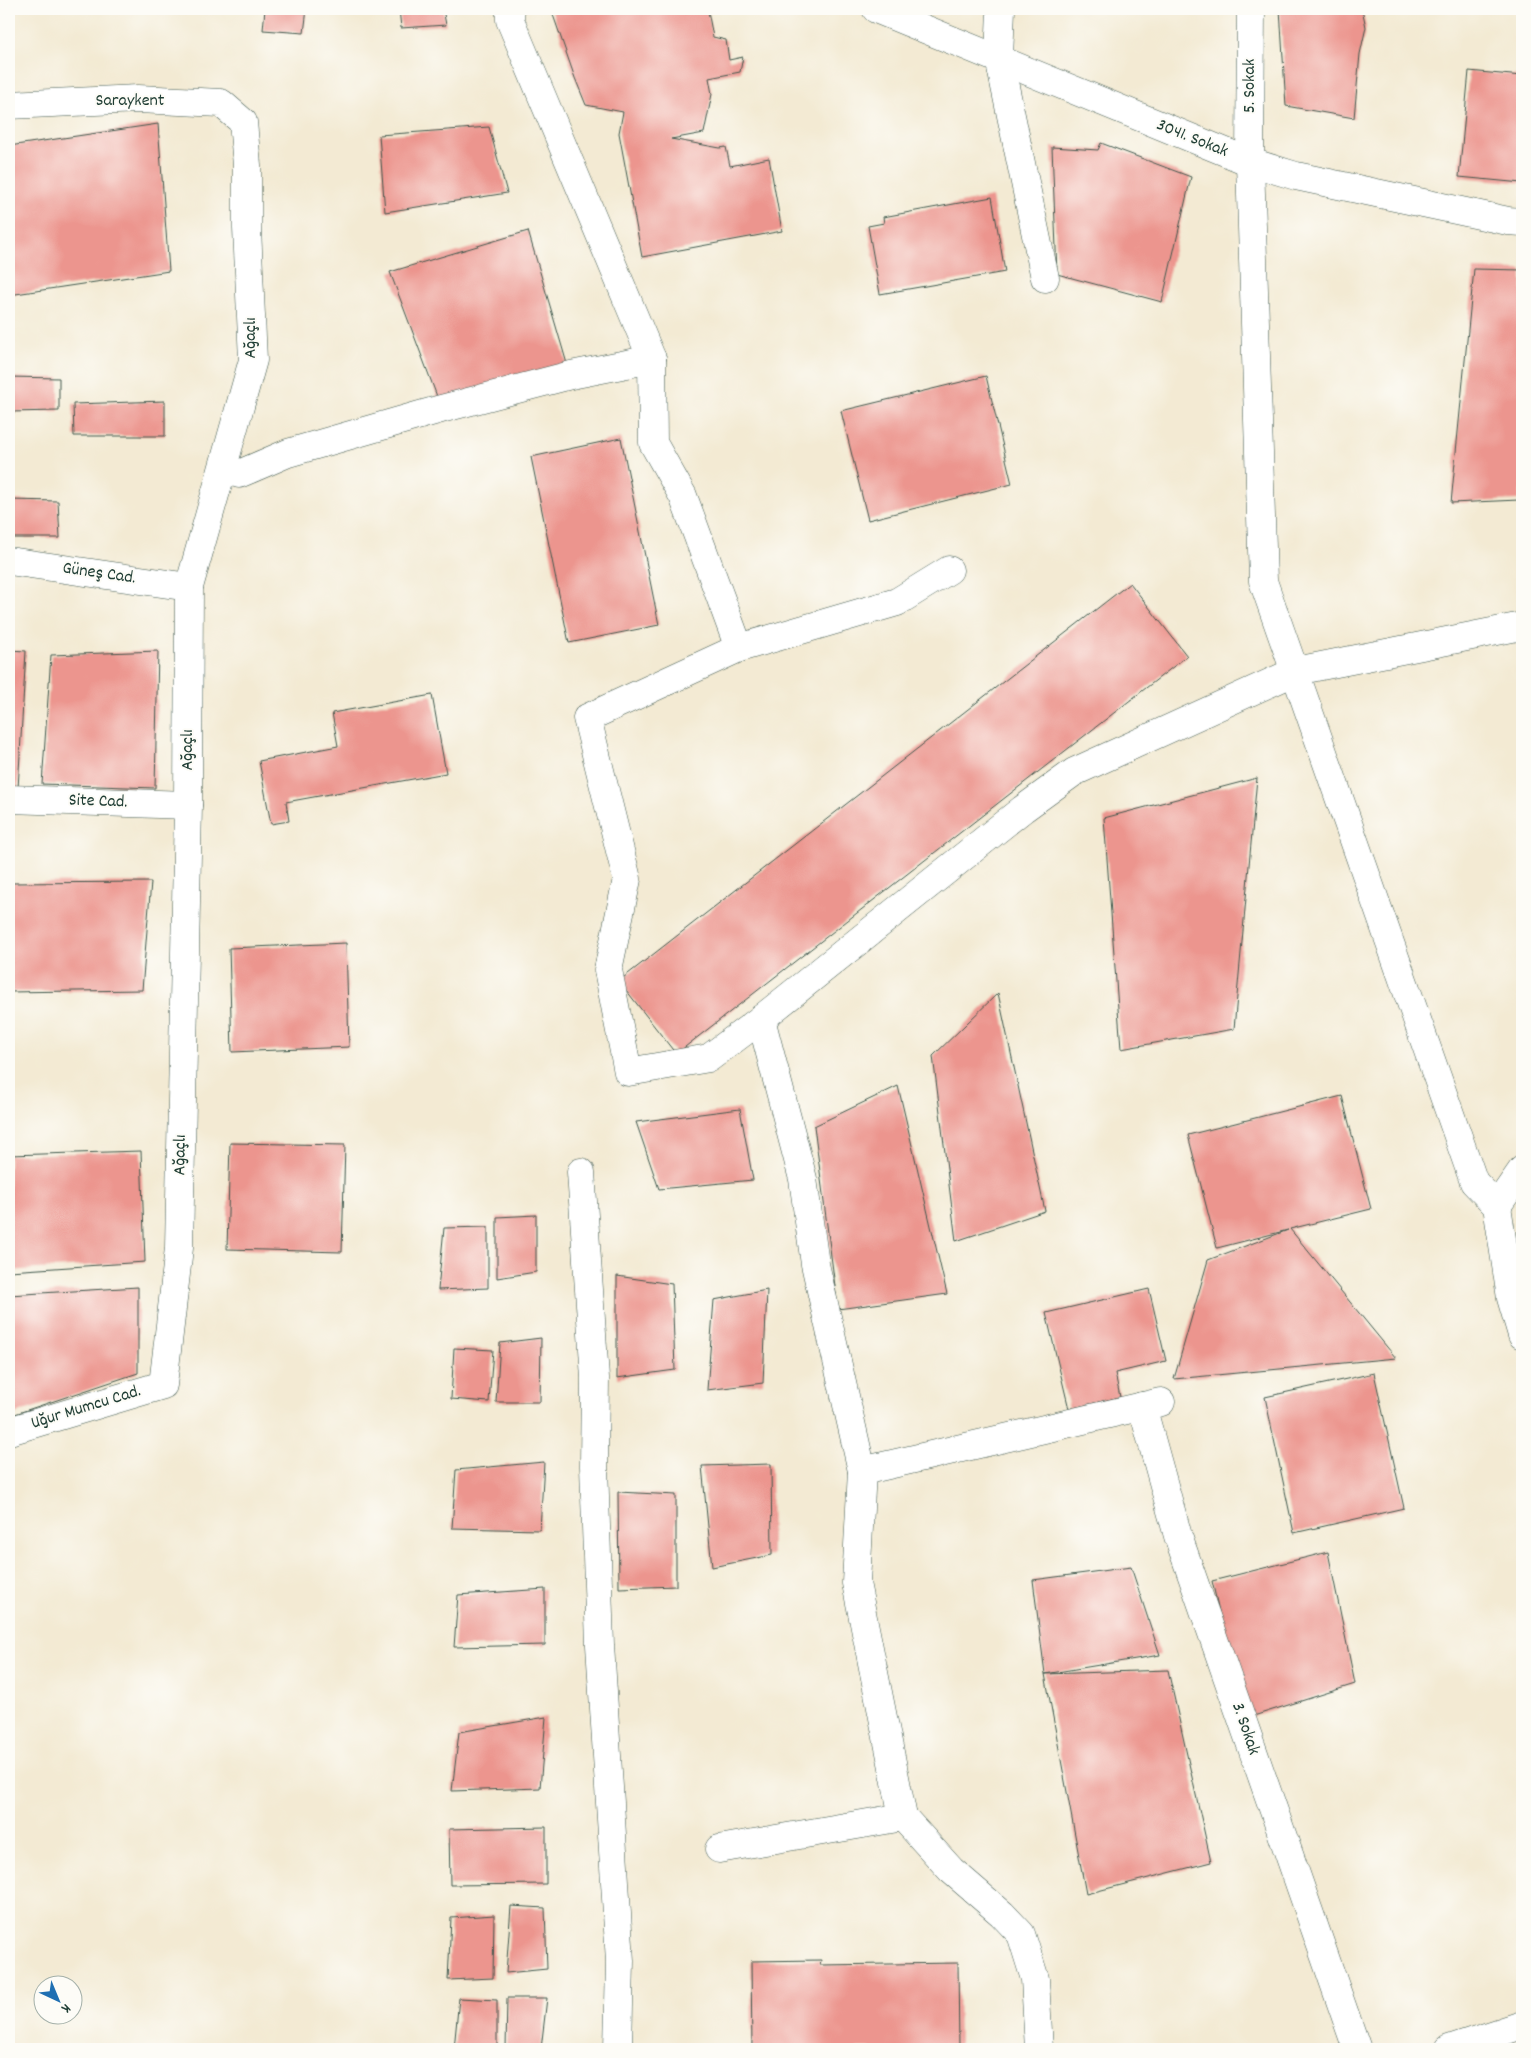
<svg xmlns="http://www.w3.org/2000/svg" width="1531" height="2058" font-family="Dekko,sans-serif">
  <style>
    .building { fill: #ec958e }
    .lines { fill: none; stroke-linecap: round; stroke-linejoin: round }
    .minor-casing { stroke: #3f574c; stroke-width: 29 }
    .minor { stroke: #fff; stroke-width: 28 }
    .labels { text-anchor: middle; dominant-baseline: central; stroke-width: 4; stroke-linejoin: round; paint-order: stroke }
    .street-label { font-size: 18px; fill: #1f3d34; stroke: #fdfcf7 }
  </style>
  <rect width="100%" height="100%" fill="#fdfcf7"/>
  <filter id="ink" filterUnits="userSpaceOnUse"><feTurbulence type="fractalNoise" baseFrequency=".02" numOctaves="2"/><feDisplacementMap in="SourceGraphic" scale="10" xChannelSelector="R" yChannelSelector="G"/><feConvolveMatrix kernelMatrix="1 2 1 2 8 2 1 2 1" color-interpolation-filters="sRGB"/></filter>
  <filter id="wash" filterUnits="userSpaceOnUse"><feTurbulence type="fractalNoise" baseFrequency=".0096" numOctaves="4" result="noise"/><feDisplacementMap in="SourceGraphic" scale="20" xChannelSelector="R" yChannelSelector="G"/><feGaussianBlur stdDeviation="1.12" result="paint"/><feColorMatrix in="noise" values="0 0 0 0 0 0 0 0 0 0 0 0 0 0 0 0 0 1.4 0 .05"/><feComposite in="paint" operator="in"/></filter>
  <g filter="url(#wash)">
    <rect width="100%" height="100%" fill="#f3ead3"/>
    <g id="blocks">
      <!-- building -->
      <g class="building">
        <polygon points="265,9 307,9 304,33 263,30"/>
        <polygon points="399,9 443,9 446,25 401,28"/>
        <polygon points="551,9 695,9 708,11 713,37 726,40 729,60 743,57 740,72 709,78 712,94 704,133 671,139 720,148 726,147 730,166 769,158 782,231 642,257 619,133 623,112 586,105 575,78"/>
        <polygon points="1280,9 1362,9 1366,27 1360,54 1354,118 1286,106"/>
        <polygon points="1469,71 1522,76 1522,183 1459,177"/>
        <polygon points="158,124 169,271 9,295 9,146"/>
        <polygon points="489,127 507,193 385,212 379,135"/>
        <polygon points="1101,143 1191,177 1162,302 1057,274 1052,147 1098,150"/>
        <polygon points="992,197 1005,272 880,294 868,226 884,223 883,217"/>
        <polygon points="528,231 570,374 441,407 390,272"/>
        <polygon points="1474,269 1522,270 1522,482 1519,500 1451,503"/>
        <polygon points="986,376 1012,484 868,520 841,411"/>
        <polygon points="9,377 59,378 59,411 9,412"/>
        <polygon points="165,401 165,436 74,436 73,404"/>
        <polygon points="621,438 659,625 569,643 531,457"/>
        <polygon points="9,500 58,501 60,538 9,538"/>
        <polygon points="1130,583 1187,656 676,1054 619,981"/>
        <polygon points="9,650 26,651 18,789 9,788"/>
        <polygon points="158,651 155,788 42,784 51,655"/>
        <polygon points="432,695 446,773 286,802 289,821 271,824 259,761 338,746 332,713"/>
        <polygon points="1257,778 1234,1029 1121,1049 1104,818"/>
        <polygon points="151,882 142,990 9,992 10,883"/>
        <polygon points="346,943 349,1047 232,1052 229,948"/>
        <polygon points="998,993 1045,1211 956,1241 933,1056"/>
        <polygon points="898,1086 947,1294 838,1309 814,1126"/>
        <polygon points="1342,1096 1371,1209 1290,1229 1396,1358 1174,1379 1208,1260 1288,1230 1217,1248 1188,1135"/>
        <polygon points="740,1109 753,1180 659,1189 636,1122"/>
        <polygon points="230,1143 345,1145 342,1252 227,1249"/>
        <polygon points="141,1151 145,1262 9,1271 9,1155"/>
        <polygon points="536,1215 536,1272 497,1278 497,1217"/>
        <polygon points="488,1227 488,1288 438,1290 444,1228"/>
        <polygon points="617,1276 672,1284 675,1370 617,1378"/>
        <polygon points="138,1287 138,1373 9,1416 9,1295"/>
        <polygon points="1149,1289 1166,1361 1115,1373 1120,1397 1069,1409 1046,1313"/>
        <polygon points="767,1290 763,1383 707,1390 714,1300"/>
        <polygon points="541,1338 540,1402 496,1402 500,1343"/>
        <polygon points="454,1348 493,1350 489,1402 451,1399"/>
        <polygon points="1374,1373 1404,1508 1294,1533 1265,1397"/>
        <polygon points="544,1462 540,1530 452,1528 456,1470"/>
        <polygon points="771,1464 772,1555 712,1567 702,1466"/>
        <polygon points="618,1492 676,1495 676,1586 619,1588"/>
        <polygon points="1328,1552 1355,1684 1244,1719 1212,1581"/>
        <polygon points="1131,1567 1160,1655 1045,1674 1168,1670 1211,1862 1086,1894 1045,1674 1033,1580"/>
        <polygon points="545,1589 545,1645 454,1647 458,1595"/>
        <polygon points="546,1717 540,1788 452,1791 459,1732"/>
        <polygon points="546,1827 546,1884 450,1885 449,1829"/>
        <polygon points="511,1906 545,1908 547,1969 506,1973"/>
        <polygon points="494,1915 493,1978 448,1980 451,1918"/>
        <polygon points="821,1960 820,1965 958,1963 959,2049 752,2049 751,1961"/>
        <polygon points="459,1998 497,2000 497,2049 454,2049"/>
        <polygon points="507,1998 547,1998 541,2049 506,2049"/>
      </g>
    </g>
  </g>
  <g filter="url(#ink)">
    <use href="#blocks" fill-opacity="0" stroke="#3f574c" stroke-width="1"/>
    <g class="lines">
      <defs>
        <g id="minor">
          <polyline points="510,9 510,20 652,359 653,443 683,496 739,648"/>
          <polyline points="876,9 1250,162 1296,176 1508,221 1522,222"/>
          <polyline points="1001,9 999,58 1045,278"/>
          <polyline points="1251,9 1250,162 1263,581 1474,1182 1497,1206 1511,1298 1522,1335"/>
          <polyline points="9,105 138,99 221,103 243,122 247,165 247,228 253,360 189,587 188,805 179,1248 163,1385 9,1431"/>
          <polyline points="223,469 239,474 288,453 441,409 571,375 652,359"/>
          <polyline points="9,561 189,587"/>
          <polyline points="949,570 897,602 739,648 587,718 627,879 608,970 628,1072 709,1058 761,1019 1023,809 1074,772 1296,671 1522,626"/>
          <polyline points="9,799 188,805"/>
          <polyline points="761,1019 803,1179 815,1264 862,1471 856,1583 903,1817 951,1870 1002,1914 1021,1934 1035,1979 1039,2049"/>
          <polyline points="581,1172 595,1378 594,1466 600,1645 620,1961 618,2049"/>
          <polyline points="1497,1206 1522,1170"/>
          <polyline points="1142,1406 1178,1536 1357,2049"/>
          <polyline points="862,1471 1161,1402"/>
          <polyline points="719,1849 903,1817"/>
          <polyline points="1449,2049 1522,2025"/>
        </g>
      </defs>
      <!-- minor casing -->
      <use href="#minor" class="minor-casing"/>
      <!-- minor -->
      <use href="#minor" class="minor"/>
    </g>
  </g>
  <g class="labels">
    <!-- street labels -->
    <g class="street-label">
      <text transform="translate(1250 86) rotate(-90)">5. Sokak</text>
      <text x="130" y="101">Saraykent</text>
      <text transform="translate(1192 139) rotate(22)">3041. Sokak</text>
      <text transform="translate(251 338) rotate(-90)">Ağaçlı</text>
      <text transform="translate(99 574) rotate(8)">Güneş Cad.</text>
      <text transform="translate(188 750) rotate(-90)">Ağaçlı</text>
      <text transform="translate(98 802) rotate(2)">Site Cad.</text>
      <text transform="translate(181 1155) rotate(-89)">Ağaçlı</text>
      <text transform="translate(86 1408) rotate(-17)">Uğur Mumcu Cad.</text>
      <text transform="translate(1245 1729) rotate(71)">3. Sokak</text>
    </g>
  </g>
  <!-- margin -->
  <rect width="1531" height="2058" fill="none" stroke="#fdfcf7" stroke-width="30"/>
  <!-- north arrow -->
  <g transform="translate(58 2000) rotate(136)"><circle r="24" fill="#fdfcf7" stroke="#a4b0a9"/>
  <path d="M0-4L9 19L0 12L-9 19Z" fill="#1f6fb2"/>
  <text y="-8" font-size="14" font-weight="bold" text-anchor="middle" fill="#1f3d34">K</text>
  </g>
</svg>
